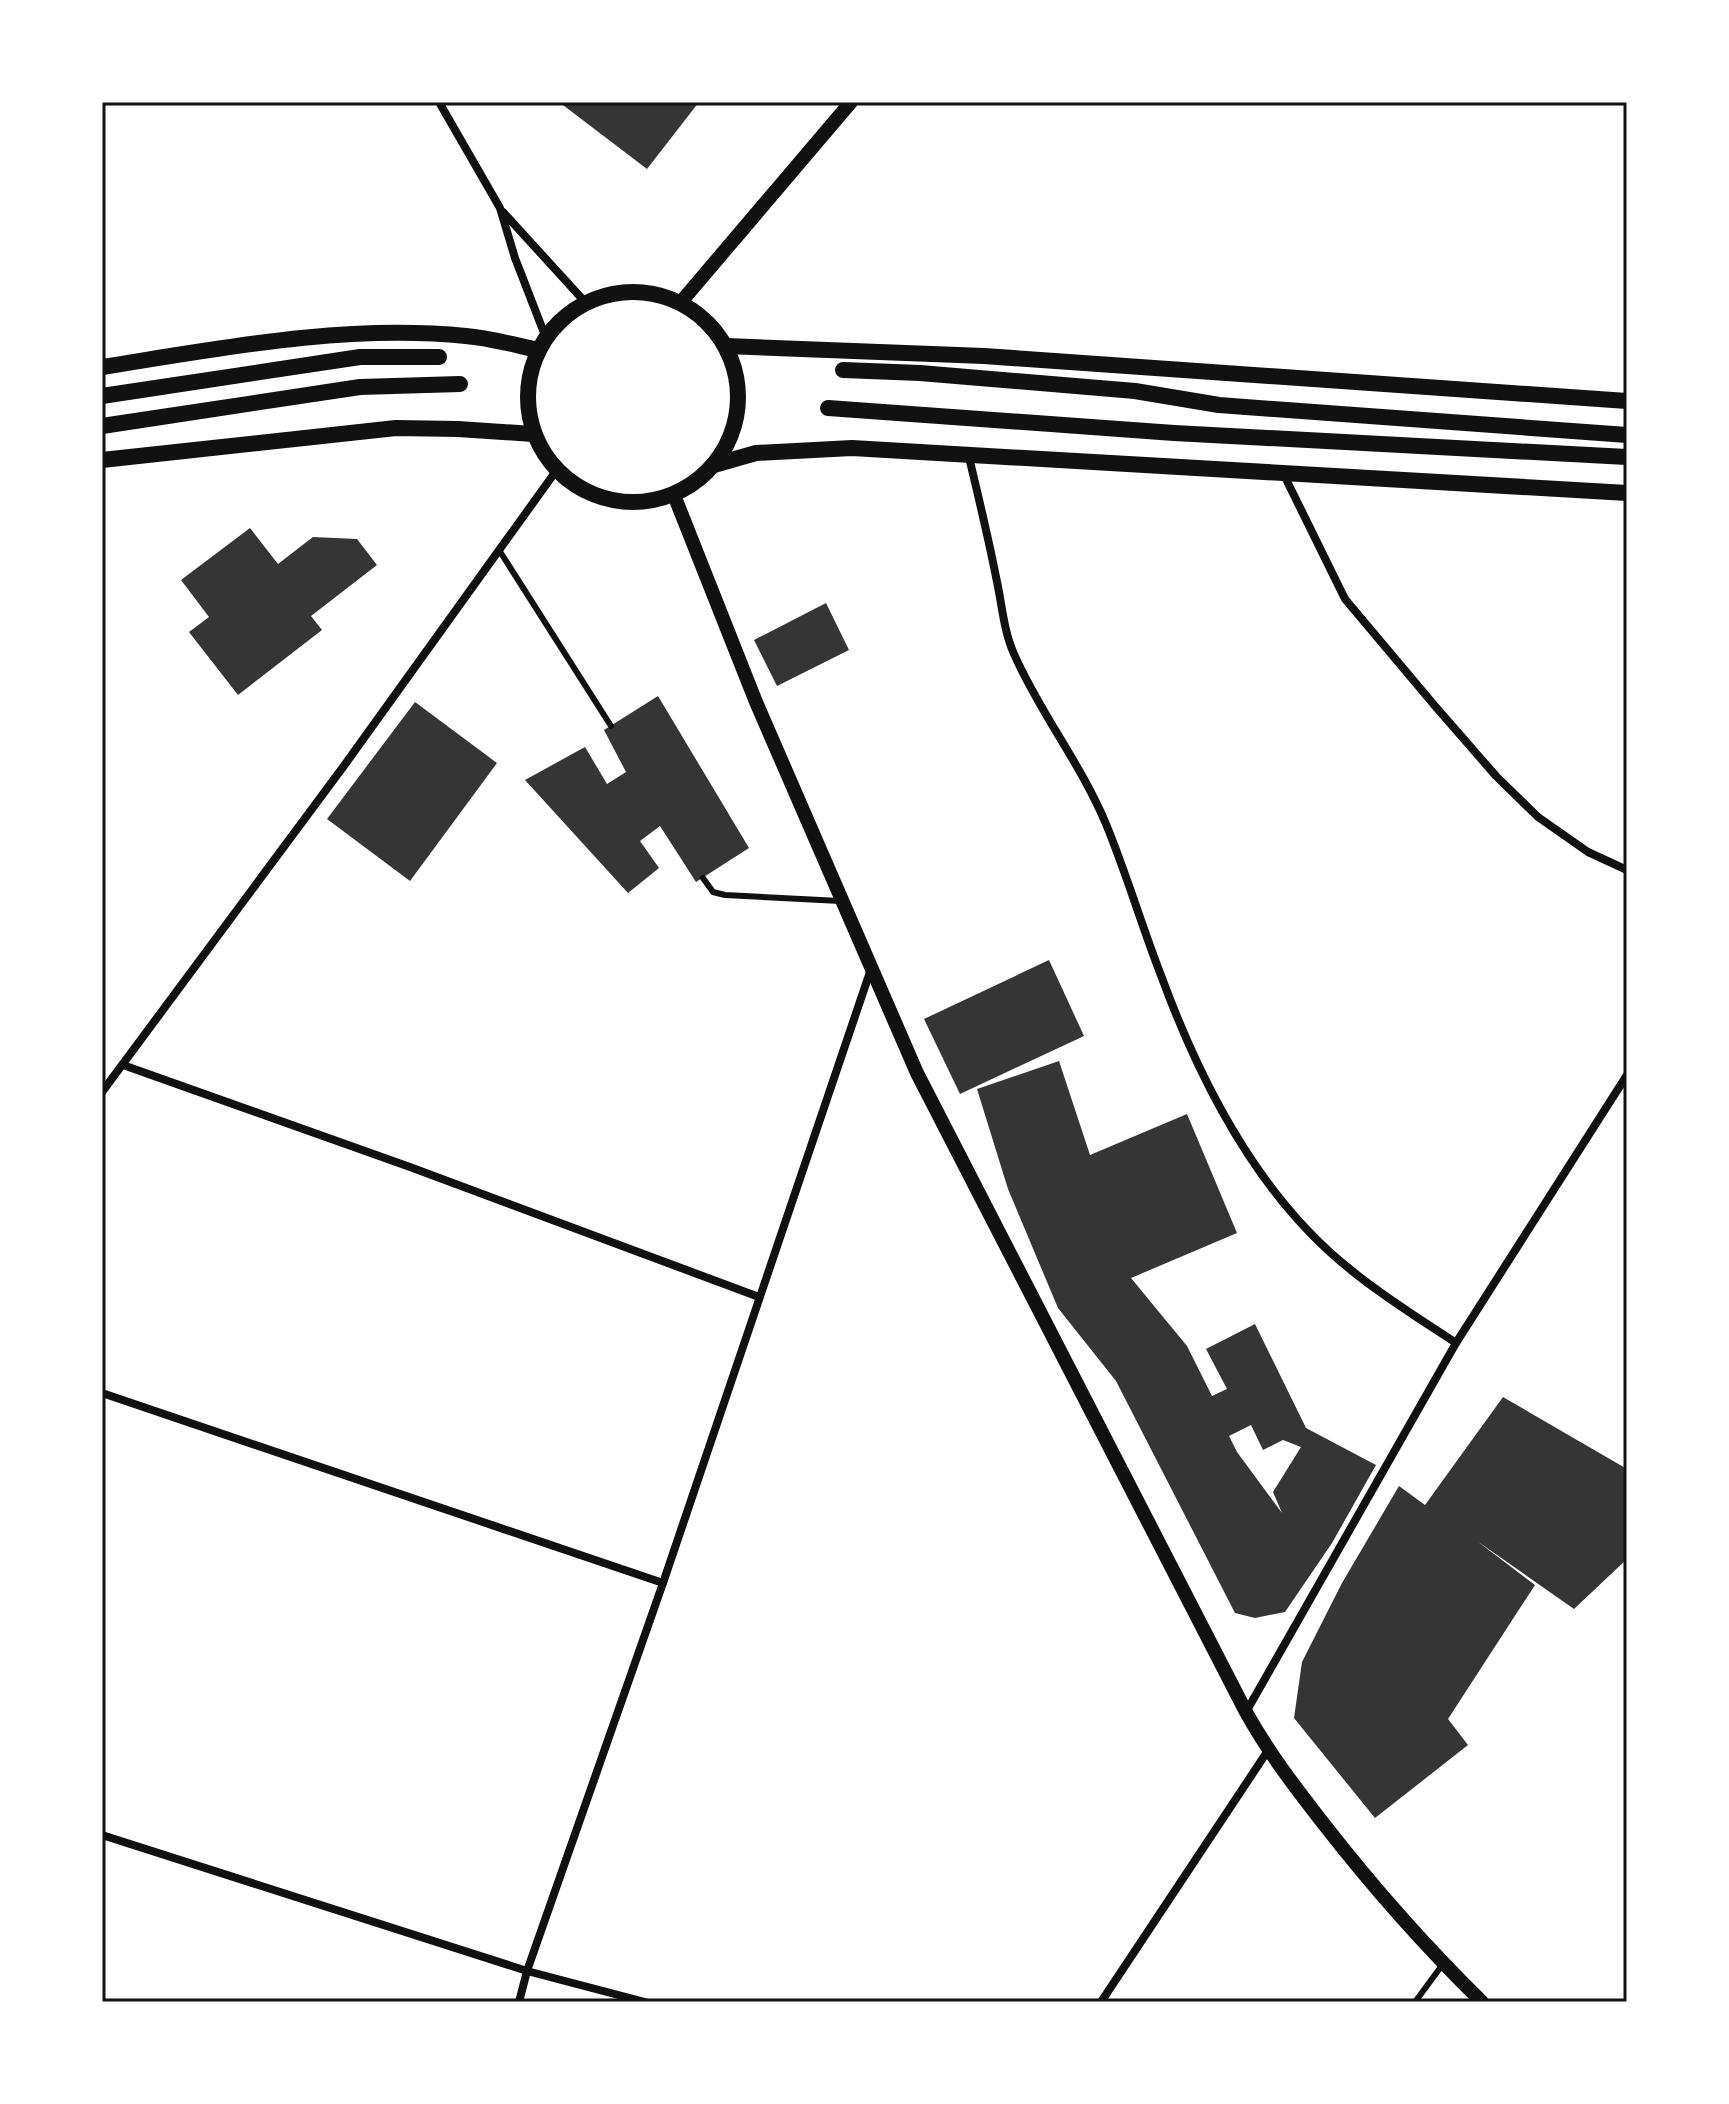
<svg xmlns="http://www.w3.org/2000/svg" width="1729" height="2104" font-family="Merriweather,serif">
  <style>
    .building { fill: #353535; fill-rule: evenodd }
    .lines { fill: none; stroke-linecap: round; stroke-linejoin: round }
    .service { stroke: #111; stroke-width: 6 }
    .minor { stroke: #111; stroke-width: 8 }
    .tertiary { stroke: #111; stroke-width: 14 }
    .secondary { stroke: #111; stroke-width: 16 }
    .neatline { fill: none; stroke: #111; stroke-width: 3 }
  </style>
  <rect width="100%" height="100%" fill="#fff"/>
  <!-- building -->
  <g class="building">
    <polygon points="559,102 699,102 647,169"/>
    <polygon points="250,528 278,564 313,537 357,539 377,565 311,616 322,630 238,695 189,632 209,617 181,580"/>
    <polygon points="826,603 849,650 777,686 754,640"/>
    <polygon points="658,696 749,848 696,882 660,826 640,841 659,868 628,893 525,780 585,747 607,784 626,772 604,730"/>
    <polygon points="415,702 497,763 410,881 327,819"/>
    <polygon points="1049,960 1084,1036 960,1094 924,1019"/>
    <path d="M1059 1061 1090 1155 1187 1114 1237 1233 1131 1278 1187 1346 1212 1396 1227 1389 1206 1349 1255 1324 1306 1428 1376 1465 1332 1543 1285 1612 1255 1618 1235 1613 1116 1381 1058 1308 1008 1189 977 1089ZM1251 1425 1263 1450 1283 1440 1301 1447 1273 1492 1282 1513 1237 1452 1229 1436Z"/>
    <polygon points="1503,1397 1627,1469 1627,1559 1574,1609 1477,1541 1535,1585 1448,1719 1468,1745 1375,1818 1294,1718 1302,1662 1342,1583 1399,1486 1425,1505"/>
  </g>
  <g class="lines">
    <!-- service -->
    <g class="service">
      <polyline points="499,550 611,726"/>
      <polyline points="703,878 713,892 725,895 840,901"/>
      <polyline points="1415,2002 1443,1964"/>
    </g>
    <!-- minor -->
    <g class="minor">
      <polyline points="439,102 500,208 515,258 546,338"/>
      <polyline points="503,212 586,303"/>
      <path d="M968 453C978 495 988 536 996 577 1002 603 1003 629 1014 654 1040 713 1081 764 1106 824 1127 875 1142 927 1162 978 1201 1084 1261 1199 1351 1270 1384 1297 1420 1319 1456 1343"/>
      <polyline points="1284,475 1345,599 1435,706 1496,776 1538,817 1588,852 1627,870"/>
      <polyline points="123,1065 410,1167 759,1297"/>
      <polyline points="102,1092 346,763 556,471"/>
      <polyline points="102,1393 663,1583"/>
      <polyline points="1246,1712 1456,1343 1627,1075"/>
      <polyline points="102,1835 527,1971 645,2002"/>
      <polyline points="519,2002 527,1971 663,1583 871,969"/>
      <polyline points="1101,2002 1267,1752"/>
    </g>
    <!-- tertiary -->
    <g class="tertiary">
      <polyline points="681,302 851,102"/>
      <path d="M674 495 756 702 917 1073 1246 1712C1268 1752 1295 1787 1323 1823 1372 1886 1425 1946 1482 2002"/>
    </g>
    <!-- secondary -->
    <g class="secondary">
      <circle cx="633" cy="397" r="105"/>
      <polyline points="726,346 984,356 1627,401"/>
      <path d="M102 367C222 348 344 324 466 336 490 338 515 345 538 350"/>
      <polyline points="843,370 920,373 1135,391 1219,405 1627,435"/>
      <polyline points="102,396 360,357 439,357"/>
      <polyline points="828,408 1174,433 1627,457"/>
      <polyline points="102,426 360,387 460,384"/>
      <polyline points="102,460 396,428 458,429 533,434"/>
      <polyline points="714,465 756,453 852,448 1627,493"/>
    </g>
  </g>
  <!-- border -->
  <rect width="1729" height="2104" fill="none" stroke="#ffffff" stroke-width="208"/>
  <rect x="104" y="104" width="1521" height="1896" class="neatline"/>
</svg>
